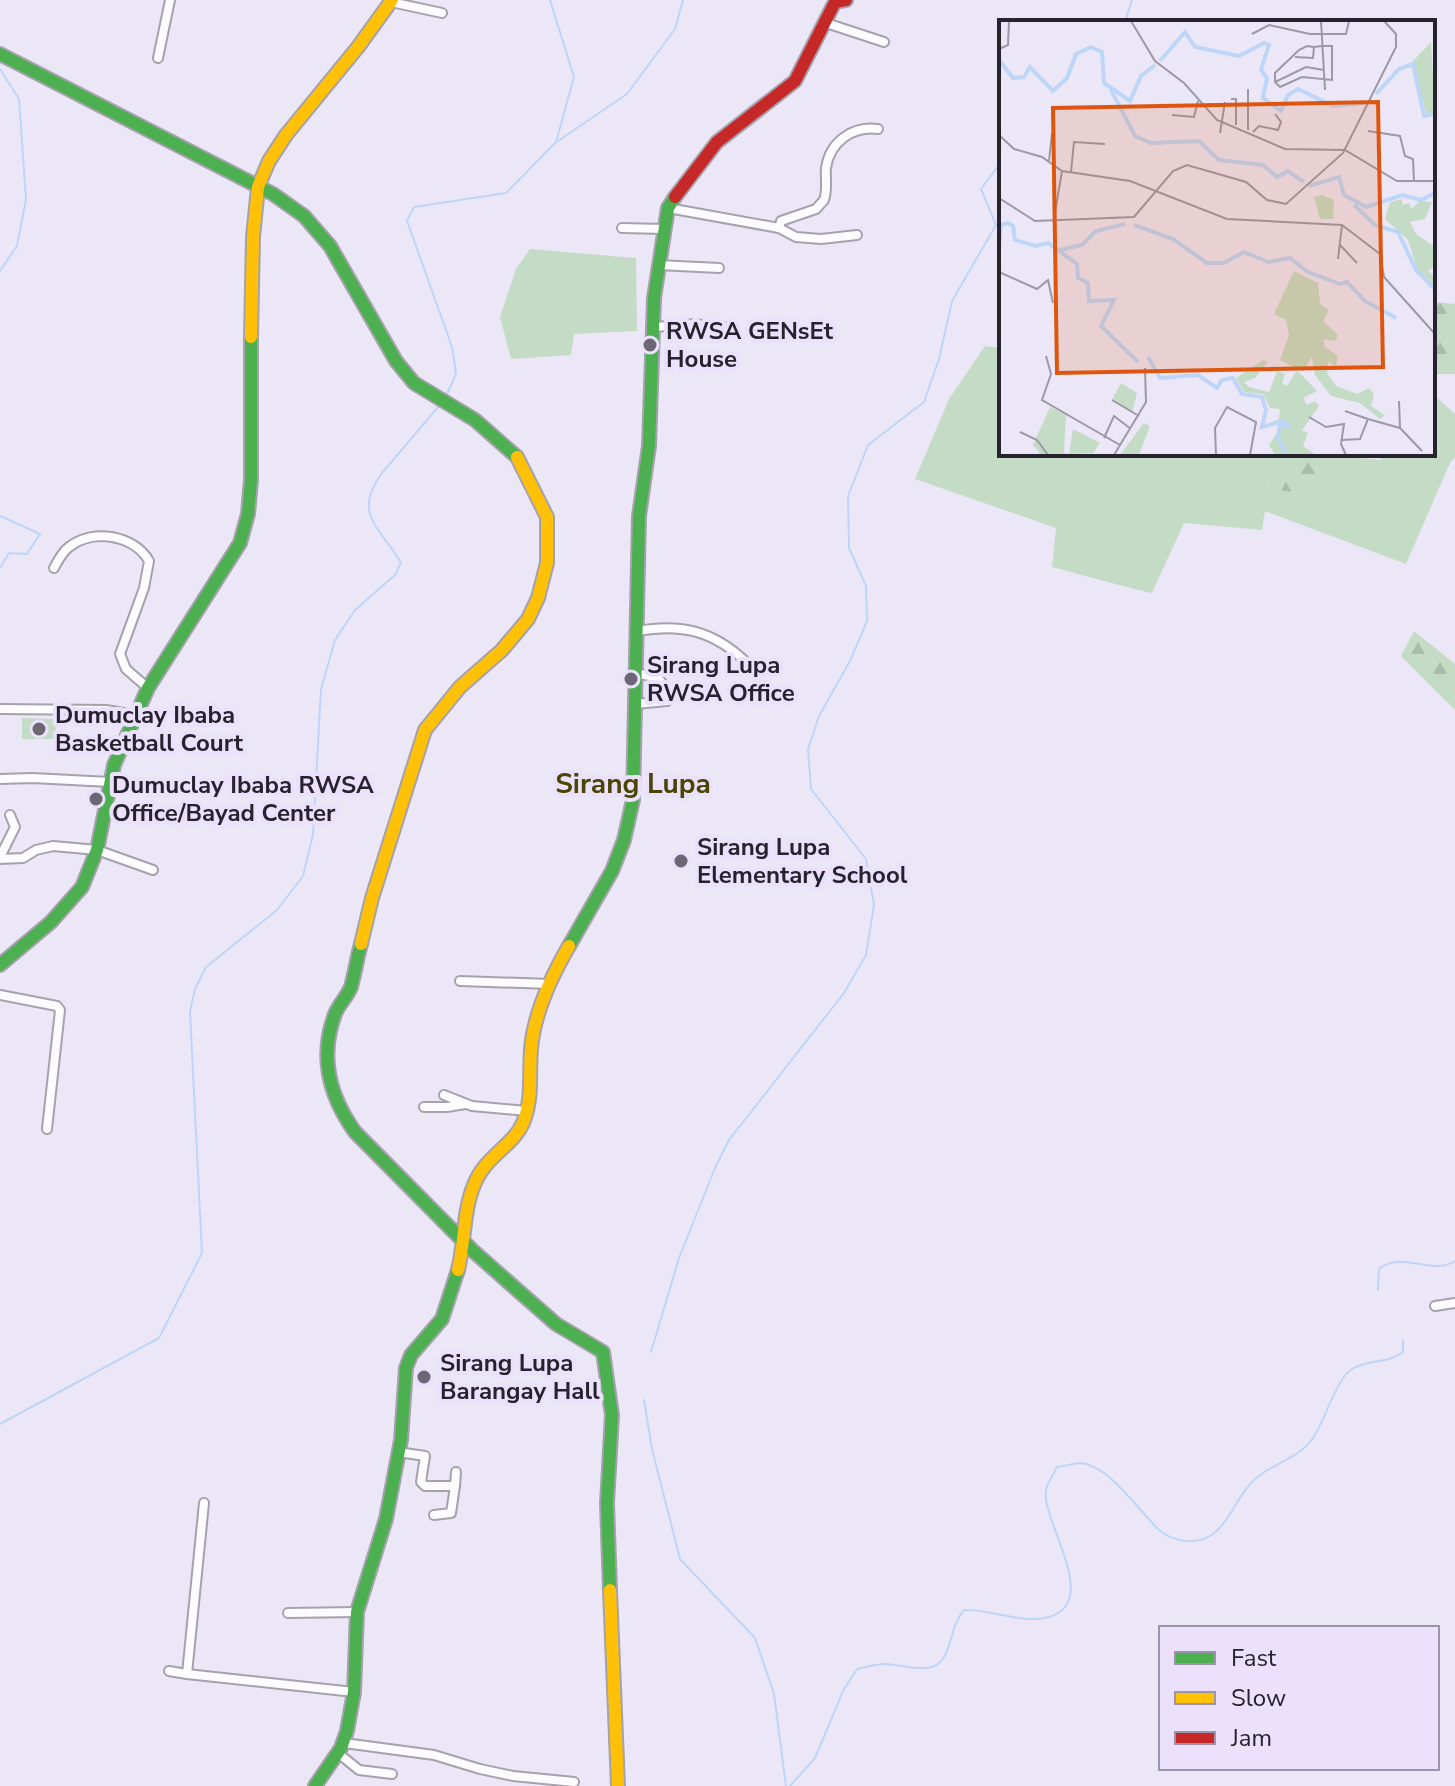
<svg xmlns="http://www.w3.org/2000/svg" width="1455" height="1786" font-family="'Nunito Sans',sans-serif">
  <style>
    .green { fill: #c4dbc6 }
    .forest { fill: url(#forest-firs) }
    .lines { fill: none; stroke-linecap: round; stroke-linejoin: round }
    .stream { stroke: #bdd6f8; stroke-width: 2 }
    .street-casing { stroke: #a5a1ad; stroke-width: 12 }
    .fast-casing { stroke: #a5a1ad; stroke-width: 16 }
    .slow-casing { stroke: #a5a1ad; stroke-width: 16 }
    .jam-casing { stroke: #a5a1ad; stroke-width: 16 }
    .street { stroke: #fcfbfe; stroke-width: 8 }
    .fast { stroke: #4caf50; stroke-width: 12 }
    .slow { stroke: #ffc107; stroke-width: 12 }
    .jam { stroke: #c62828; stroke-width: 12 }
    .poi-dot { fill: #6b6774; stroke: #ebe1fc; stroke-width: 3 }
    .labels { text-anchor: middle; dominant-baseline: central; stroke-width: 8; stroke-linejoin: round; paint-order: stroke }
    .poi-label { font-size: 24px; font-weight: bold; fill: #26222e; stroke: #ebe1fc; text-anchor: start }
    .quarter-label { font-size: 28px; font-weight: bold; fill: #4a4503; stroke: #ebe1fc }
    .inset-river { fill: none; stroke: #bdd6f8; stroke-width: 4 }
    .inset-road { fill: none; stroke: #9d98a6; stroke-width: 2 }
    .view { fill: #de560e; fill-opacity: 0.15; stroke: #de560e; stroke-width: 4 }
    .inset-edge { fill: none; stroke: #26222e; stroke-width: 4 }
  </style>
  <defs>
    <pattern id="forest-firs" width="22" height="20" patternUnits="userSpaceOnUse" patternTransform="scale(2)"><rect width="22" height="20" fill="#c4dbc6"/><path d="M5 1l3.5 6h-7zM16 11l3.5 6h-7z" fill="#a8bcaa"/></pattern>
  </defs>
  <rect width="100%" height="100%" fill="#ece7f6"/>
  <!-- green -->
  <g class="green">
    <polygon points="530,249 636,258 637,331 574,334 571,355 511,359 500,317 516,269"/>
    <polygon points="985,346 1001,348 1001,454 1272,454 1268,489 1313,494 1318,454 1381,460 1382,454 1433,454 1433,394 1455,414 1455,457 1450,463 1406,564 1265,511 1262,530 1184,523 1152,593 1138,590 1052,567 1056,528 915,479 949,399"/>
    <polygon points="22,718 56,719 56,739 22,739"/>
  </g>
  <!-- forest -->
  <g class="forest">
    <polygon points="1433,302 1455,304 1455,374 1433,374"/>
    <polygon points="1272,454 1318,454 1314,494 1268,489"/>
    <polygon points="1414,631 1455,664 1455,710 1401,656"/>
  </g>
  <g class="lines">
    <!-- stream -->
    <g class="stream">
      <polyline points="1125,22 1132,0"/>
      <polyline points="0,69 19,99 26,199 17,246 0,271"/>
      <polyline points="558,141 627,94 675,29 683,0"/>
      <polyline points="447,394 456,374 452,347 407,221 414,207 506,193 556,142 574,77 550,0"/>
      <polyline points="0,516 40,534 27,554 9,553 0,568"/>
      <path d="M1378 1290 1379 1269C1403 1250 1429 1276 1455 1261"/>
      <polyline points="651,1352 679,1258 715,1168 729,1140 844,993 866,955 874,905 866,859 811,789 808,749 819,716 850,661 867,621 866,586 849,548 848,496 868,445 924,402 939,359 952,301 996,225 981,189 1001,162"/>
      <polyline points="644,1400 652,1449 680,1559 755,1638 774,1694 786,1786"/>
      <path d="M0 1424 159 1338 202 1253 190 1012 195 989 206 967 277 910 303 876 313 834 321 689 335 640 355 610 395 575 401 563C381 527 351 515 382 473L439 406"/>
      <path d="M790 1786 815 1758 843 1691 857 1669C865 1667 874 1665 883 1664 901 1663 933 1678 944 1657 953 1641 951 1626 964 1610 990 1609 1019 1623 1045 1618 1105 1605 1041 1523 1046 1490 1047 1483 1054 1474 1057 1467 1065 1466 1074 1463 1081 1463 1110 1466 1138 1510 1159 1530 1166 1536 1176 1540 1186 1541 1229 1544 1231 1496 1259 1476 1278 1461 1299 1458 1313 1438 1325 1421 1336 1379 1352 1369 1368 1359 1388 1364 1403 1352V1340"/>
    </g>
    <defs>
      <g id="street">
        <polyline points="391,2 442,13"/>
        <polyline points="826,23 884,42"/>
        <polyline points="158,58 170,0"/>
        <polyline points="668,208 779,228 796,237 821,239 857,235"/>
        <polyline points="622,228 664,229"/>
        <path d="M779 228 781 221 816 209 824 200C828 189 825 179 826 168 830 141 853 126 878 129"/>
        <polyline points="658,265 719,268"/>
        <polyline points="654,327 697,324 717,329 731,327"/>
        <path d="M54 568C58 561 62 552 69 547 93 528 134 535 149 561L144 588 120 654 126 669 148 688"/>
        <path d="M637 631C682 623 714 631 747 663"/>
        <polyline points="635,704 667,701 668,690 658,678 636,673"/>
        <polyline points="0,709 106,710 136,715"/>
        <polyline points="0,779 32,778 110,782"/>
        <polyline points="0,857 15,827 10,815"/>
        <polyline points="0,859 23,858 36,850 53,846 97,850 153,870"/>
        <polyline points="460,981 550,984"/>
        <polyline points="0,995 57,1006 60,1010 47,1129"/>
        <polyline points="444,1095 472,1106 527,1111"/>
        <polyline points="424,1107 447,1107 465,1104"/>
        <polyline points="1435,1306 1455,1303"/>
        <polyline points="398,1452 425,1456 421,1482 425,1486 455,1486 456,1472"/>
        <polyline points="204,1503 187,1674 354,1692"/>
        <polyline points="434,1515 451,1513 455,1486"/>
        <polyline points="288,1613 357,1612"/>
        <polyline points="169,1671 187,1674"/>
        <polyline points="344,1743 434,1755 480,1769 513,1776 574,1782"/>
        <polyline points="338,1753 359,1770 392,1774"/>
      </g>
      <g id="fast">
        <polyline points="0,54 273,194 304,216 330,246 396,361 414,383 475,420 517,457"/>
        <path d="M361 944C357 958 355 973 351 987 347 997 339 1004 335 1014 319 1057 329 1096 355 1132L472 1250 556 1324 603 1352 612 1415 607 1503 610 1590"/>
        <polyline points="569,946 612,871 624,840 633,800 639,516 649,446 654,298 668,208 675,197"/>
        <polyline points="0,965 51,922 82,887 97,850 114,765 148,688 240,543 248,514 251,480 251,337"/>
        <polyline points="315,1786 341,1748 347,1731 354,1692 357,1612 386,1519 401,1440 406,1368 411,1355 442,1319 458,1270"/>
      </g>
      <g id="slow">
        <polyline points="251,337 253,237 258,187 269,161 286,135 358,47 392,0"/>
        <polyline points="361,944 372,898 425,730 460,687 502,650 528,619 538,598 547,563 547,517 517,457"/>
        <path d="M458 1270C465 1243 463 1211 474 1185 484 1157 513 1146 523 1123 533 1099 529 1074 531 1049 534 1013 551 977 569 946"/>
        <polyline points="610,1590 618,1786"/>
      </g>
      <polyline id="jam" points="675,197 717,142 795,81 835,2 846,0"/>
    </defs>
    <!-- street casing -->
    <use href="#street" class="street-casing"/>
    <!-- fast casing -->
    <use href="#fast" class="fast-casing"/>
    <!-- slow casing -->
    <use href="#slow" class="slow-casing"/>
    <!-- jam casing -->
    <use href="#jam" class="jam-casing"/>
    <!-- street -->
    <use href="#street" class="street"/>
    <!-- fast -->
    <use href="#fast" class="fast"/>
    <!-- slow -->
    <use href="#slow" class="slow"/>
    <!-- jam -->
    <use href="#jam" class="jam"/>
  </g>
  <!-- markers -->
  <g class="poi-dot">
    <circle cx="650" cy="345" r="8"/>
    <circle cx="631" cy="679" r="8"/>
    <circle cx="39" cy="729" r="8"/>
    <circle cx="96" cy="799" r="8"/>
    <circle cx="681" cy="861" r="8"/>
    <circle cx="424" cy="1377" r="8"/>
  </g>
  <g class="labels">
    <!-- poi labels -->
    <g class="poi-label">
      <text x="666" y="331">RWSA GENsEt<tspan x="666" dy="28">House</tspan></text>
      <text x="647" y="665">Sirang Lupa<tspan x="647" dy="28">RWSA Office</tspan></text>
      <text x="55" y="715">Dumuclay Ibaba<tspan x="55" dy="28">Basketball Court</tspan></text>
      <text x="112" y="785">Dumuclay Ibaba RWSA<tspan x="112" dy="28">Office/Bayad Center</tspan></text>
      <text x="697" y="847">Sirang Lupa<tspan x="697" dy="28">Elementary School</tspan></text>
      <text x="440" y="1363">Sirang Lupa<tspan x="440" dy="28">Barangay Hall</tspan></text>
    </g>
    <!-- quarter labels -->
    <g class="quarter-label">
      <text x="633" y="784">Sirang Lupa</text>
    </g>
  </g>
  <!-- overview -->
  <g transform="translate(999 20)">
    <rect width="436" height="436" fill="#ece7f6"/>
    <path d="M323 175 335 180 334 199H321L315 177ZM295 251 319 263 321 284 320 295 303 316 294 315 313 337 304 352 281 340 290 315 287 300 275 294ZM122 363 138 373 133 393 113 380Z" fill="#c4dbc6"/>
    <path d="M432 22 436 92 427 94 414 41ZM403 179V185L411 183 412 189 421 181 433 182 426 199 411 202 417 214 436 227V245L429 251 436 257V266L418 249 409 220 386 199 391 182ZM321 284 330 290 324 301 339 315 336 321 325 319V326L339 336 337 346 329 342 328 353 337 366 358 374 370 368 375 374 372 386 386 395 381 399 361 383 332 376 316 355 313 337 300 335 301 324 293 323 294 315H303L302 295H320ZM264 340 269 342 256 358 245 362 250 367 270 372 278 351 286 354 283 363 288 366 298 350 318 371 304 378 308 385 316 381 320 386 303 410 309 413 304 426 317 435H276L270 425 284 404 290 406 285 400 263 406 280 399 281 389 271 388 264 374 245 372 237 358ZM51 387 67 395 65 433 70 434 74 409 101 423 94 433 42 435 34 425ZM145 403 151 406 140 435H121Z" fill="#c4dbc6"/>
    <path class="inset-river" d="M0 40 14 58 25 57 31 47 54 71 68 58 77 34 92 27 103 32 105 63 131 81 142 56 156 45M161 41 186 12 196 27 240 36 265 23 270 25 262 50 268 58 264 78 282 91 289 75 299 69 334 86 366 83M112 70 136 116 152 123 200 121 220 140 264 145 278 157 289 151 305 162M377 74 400 49 414 44 425 96 436 94M310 166 340 157 345 175 367 187 403 175 422 180 436 173M355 185 376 205 399 212 417 250 436 269M135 205 174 219 208 243H225L245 232 269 242 291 238 309 252 341 264 348 262 366 281 397 298M0 225 2 205 9 203 14 206 16 220 37 226 49 223 78 244 79 258 89 263 90 281 115 280 102 306 139 342M56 231 83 225 97 211 126 204M149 337 161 358 199 355 218 368 223 360 234 358 243 374 263 377 267 390 263 407 284 401 289 406 281 405 279 417 287 435"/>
    <path class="inset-road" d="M132 1 156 41 185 63 218 100 286 129 346 130 398 161H436M322 1 326 70M253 14 270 5 311 14H347L350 1M333 26V60L303 57 281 67 276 62V53L300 30 308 26 315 27 323 26H334M0 29 9 25 10 1M296 37 314 38 315 27M276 62 307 47 325 50M232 79H237V105M173 95 195 97 199 81M249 110V69M369 111 401 116 406 136 414 139 415 162M254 112 260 106 279 110 282 102 276 94M221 113 226 82M0 115 15 129 43 137 63 151 131 161 228 199 343 205 381 234 385 257 436 314M50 141 53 113M72 152 75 122 106 124M0 178 36 201 135 197 174 151 188 145 247 162 268 180 287 184 344 133 397 27V14L385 1M56 193 63 151M341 225 358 243M339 239 343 205M0 252 38 269 49 260 54 283M47 336 52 354 43 380 121 425M113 380 140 396M400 381 401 408 423 431M346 391 369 399M310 397 327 407 345 404 342 424 347 435M21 412 38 420 49 435M105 418 115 396 132 409M343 420 361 419 369 399 401 408M115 435 147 382 146 348M217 435 216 408 228 387 257 402 251 435"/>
    <path class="view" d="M379 82 384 347 58 353 54 88Z"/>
    <rect width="436" height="436" class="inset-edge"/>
  </g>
  <!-- legend -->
  <rect x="1159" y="1626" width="280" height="144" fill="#ebe1fc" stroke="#9c95aa" stroke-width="2"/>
  <rect x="1175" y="1652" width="40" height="12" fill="#4caf50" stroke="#9c95aa" stroke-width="2"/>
  <text x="1231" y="1666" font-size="24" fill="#26222e">Fast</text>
  <rect x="1175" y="1692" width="40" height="12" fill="#ffc107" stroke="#9c95aa" stroke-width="2"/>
  <text x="1231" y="1706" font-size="24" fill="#26222e">Slow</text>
  <rect x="1175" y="1732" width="40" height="12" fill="#c62828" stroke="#9c95aa" stroke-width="2"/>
  <text x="1231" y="1746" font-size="24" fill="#26222e">Jam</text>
</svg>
